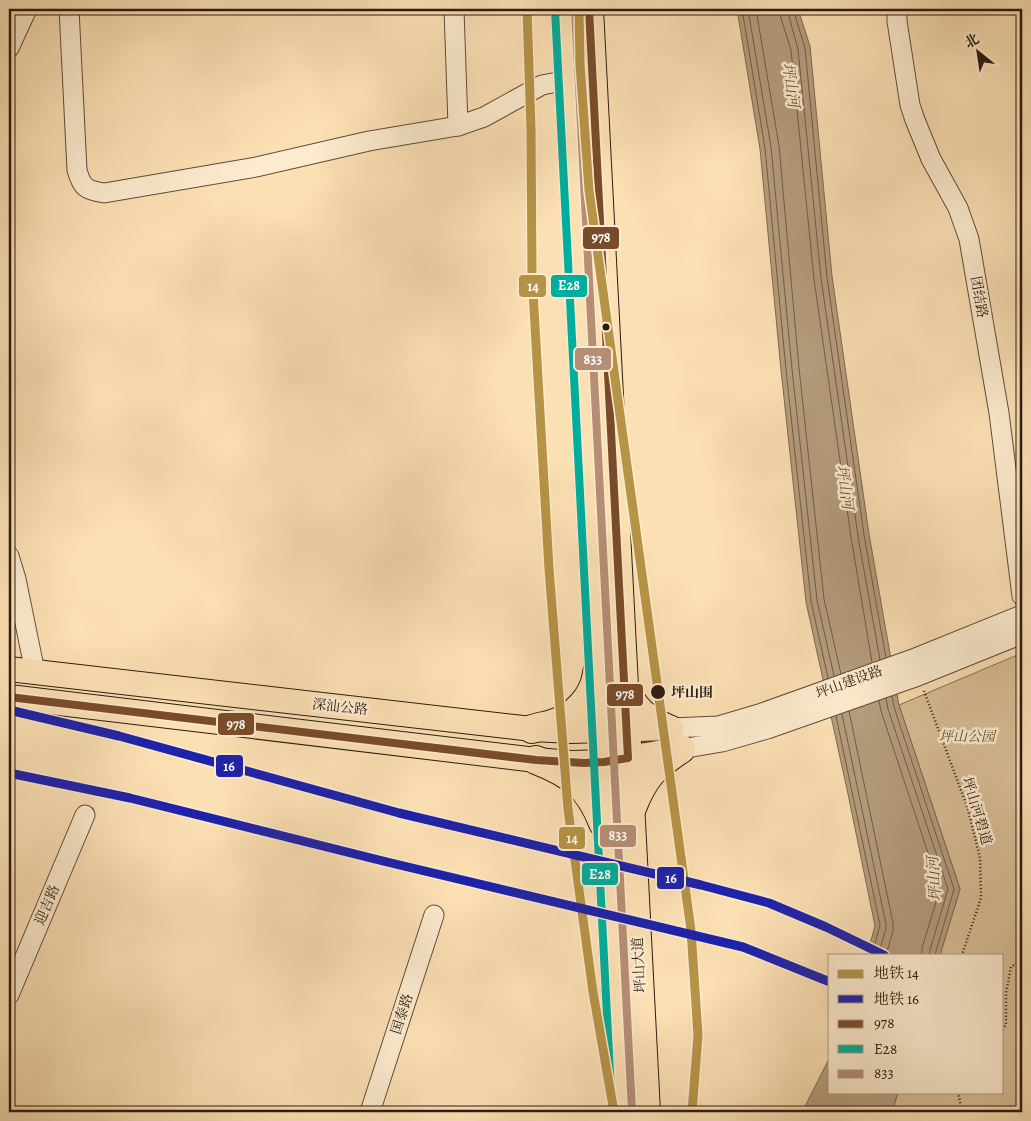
<svg xmlns="http://www.w3.org/2000/svg" width="1031" height="1121" font-family="Alegreya,'Noto Serif SC',serif">
  <style>
    .green { fill: #d8bf98; stroke: #826d55 }
    .water { fill: #b59d7d; stroke: #7e6952 }
    .lines { fill: none; stroke-linecap: round; stroke-linejoin: round }
    .shore { stroke: #705c48; stroke-width: 1 }
    .minor-casing { stroke: #604c3a; stroke-width: 21 }
    .major-casing { stroke: #2c1b12; stroke-width: 26 }
    .highway-casing { stroke: #2c1b12; stroke-width: 30 }
    .path { stroke: #2c1b12; stroke-width: 2.5; stroke-dasharray: 1 2.5; stroke-linecap: butt }
    .minor { stroke: #fcebce; stroke-width: 19 }
    .major { stroke: #fbe0b4; stroke-width: 24 }
    .highway { stroke: #fbe0b4; stroke-width: 28 }
    .bus-1-casing { stroke: #fcebce; stroke-width: 11 }
    .bus-2-casing { stroke: #fcebce; stroke-width: 11 }
    .bus-3-casing { stroke: #fcebce; stroke-width: 11 }
    .bus-1 { stroke: #7a4b2a; stroke-width: 8 }
    .bus-2 { stroke: #01ad9c; stroke-width: 8 }
    .bus-3 { stroke: #b58e75; stroke-width: 8 }
    .metro-1-casing { stroke: #fcebce; stroke-width: 12 }
    .metro-2-casing { stroke: #fcebce; stroke-width: 12 }
    .metro-1 { stroke: #b79346; stroke-width: 9 }
    .metro-2 { stroke: #1e22aa; stroke-width: 9 }
    .bus-dot { fill: #2c1b12; stroke: #fcebce; stroke-width: 2 }
    .labels { text-anchor: middle; dominant-baseline: central; stroke-width: 5; stroke-linejoin: round; paint-order: stroke }
    .street-label { font-size: 14px; fill: #2c1b12; stroke: #fcebce }
    .stop-label { font-size: 14px; font-weight: bold; fill: #2c1b12; stroke: #fcebce; text-anchor: start }
    .park-label { font-size: 14px; font-style: italic; fill: #604c3a; stroke: #fcebce }
    .water-label { font-size: 15px; font-style: italic; fill: #634f3d; stroke: #fcebce }
    .line-badge { stroke: #fcebce; stroke-width: 2 }
    .badge-label { font-size: 14px; text-anchor: middle; font-weight: bold; fill: #fff }
  </style>
  <rect width="100%" height="100%" fill="#fbe0b4"/>
  <filter id="stains"><feTurbulence type="fractalNoise" baseFrequency=".004" numOctaves="4"/><feColorMatrix values="0 0 0 0 .2 0 0 0 0 .09 0 0 0 0 .02 0 0 0 .5 -.17"/></filter>
  <radialGradient id="worn" r=".72"><stop offset=".6" stop-color="#630" stop-opacity="0"/><stop offset="1" stop-color="#630" stop-opacity=".3"/></radialGradient>
  <!-- green -->
  <polygon class="green" points="1022,653 1022,1112 892,1112 898,1092 1002,1092 1002,955 940,955 960,889 899,705"/>
  <!-- water -->
  <g class="water">
    <polygon points="737,9 798,9 810,46 832,276 869,534 899,705 960,889 940,955 867,955 875,926 848,794 806,602 781,370 760,149"/>
    <polygon points="830,1057 830,1092 898,1092 892,1112 802,1112"/>
  </g>
  <g class="lines">
    <!-- shore -->
    <g class="shore">
      <polyline points="742,9 765,148 786,370 811,601 828,678"/>
      <polyline points="748,9 771,147 792,369 817,600 834,676"/>
      <polyline points="756,9 779,146 799,368 824,599 841,674"/>
      <polyline points="780,9 780,15 791,50 814,279 851,537 872,662"/>
      <polyline points="787,9 788,13 798,49 821,278 858,536 880,660"/>
      <polyline points="793,9 805,48 827,277 864,535 886,658"/>
      <polyline points="892,696 894,707 954,889 935,955"/>
      <polyline points="886,698 888,709 948,889 930,950 929,955"/>
      <polyline points="879,701 881,711 940,889 922,948 922,955"/>
      <polyline points="849,711 893,923 893,931 886,955"/>
      <polyline points="842,714 886,924 886,929 878,955"/>
      <polyline points="836,716 880,925 872,955"/>
    </g>
    <defs>
      <g id="minor">
        <path d="M69 9 77 170C82 188 86 190 104 193L256 167 369 141 458 126 484 117 542 85 568 80"/>
        <polyline points="454,9 458,126"/>
        <polyline points="897,9 897,21 910,105 915,120 931,159 958,208 969,239 999,413 1022,596"/>
        <polyline points="9,48 27,9"/>
        <polyline points="9,556 16,579 35,672"/>
        <polyline points="671,728 718,726 762,713 913,659 1022,615"/>
        <polyline points="681,749 722,742 767,729 918,676 1022,634"/>
        <polyline points="9,995 85,815"/>
        <polyline points="370,1112 434,915"/>
      </g>
      <g id="major">
        <polyline points="9,669 532,729 572,731 671,728"/>
        <path d="M624 684C637 709 645 717 671 728"/>
        <polyline points="9,697 536,760 572,763 604,762 681,749"/>
      </g>
      <g id="highway">
        <polyline points="565,9 622,1112"/>
        <polyline points="589,9 646,1112"/>
        <path d="M532 729C538 727 545 726 552 724 575 717 594 697 597 673"/>
        <path d="M536 760C572 774 589 787 603 823"/>
        <path d="M632 808C644 777 654 767 681 749"/>
      </g>
    </defs>
    <!-- minor casing -->
    <use href="#minor" class="minor-casing"/>
    <!-- major casing -->
    <use href="#major" class="major-casing"/>
    <!-- highway casing -->
    <use href="#highway" class="highway-casing"/>
    <!-- path -->
    <g class="path">
      <polyline points="924,691 968,809 980,858 981,898 962,955"/>
      <polyline points="1002,1029 1006,1025 1006,993 1011,967 1020,961 1022,961"/>
      <polyline points="958,1092 962,1112"/>
    </g>
    <!-- minor -->
    <use href="#minor" class="minor"/>
    <!-- major -->
    <use href="#major" class="major"/>
    <!-- highway -->
    <use href="#highway" class="highway"/>
    <defs>
      <polyline id="bus-1" points="9,697 536,760 584,763 604,762 628,758 589,9"/>
      <polyline id="bus-2" points="555,10 612,1112"/>
      <polyline id="bus-3" points="575,9 632,1111"/>
    </defs>
    <!-- bus-1 casing -->
    <use href="#bus-1" class="bus-1-casing"/>
    <!-- bus-2 casing -->
    <use href="#bus-2" class="bus-2-casing"/>
    <!-- bus-3 casing -->
    <use href="#bus-3" class="bus-3-casing"/>
    <!-- bus-1 -->
    <use href="#bus-1" class="bus-1"/>
    <!-- bus-2 -->
    <use href="#bus-2" class="bus-2"/>
    <!-- bus-3 -->
    <use href="#bus-3" class="bus-3"/>
    <defs>
      <g id="metro-1">
        <polyline points="527,9 531,129 532,274 549,569 568,809 593,992 614,1112"/>
        <polyline points="579,9 580,64 589,190 691,930 698,1035 692,1112"/>
      </g>
      <g id="metro-2">
        <polyline points="9,710 119,736 399,813 701,885 769,903 826,927 884,955"/>
        <polyline points="9,773 130,798 387,862 743,947 830,982"/>
      </g>
    </defs>
    <!-- metro-1 casing -->
    <use href="#metro-1" class="metro-1-casing"/>
    <!-- metro-2 casing -->
    <use href="#metro-2" class="metro-2-casing"/>
    <!-- metro-1 -->
    <use href="#metro-1" class="metro-1"/>
    <!-- metro-2 -->
    <use href="#metro-2" class="metro-2"/>
  </g>
  <!-- markers -->
  <g class="bus-dot">
    <circle cx="606" cy="327" r="4.5"/>
    <circle cx="658" cy="692" r="8"/>
  </g>
  <g class="labels">
    <!-- street labels -->
    <g class="street-label">
      <text transform="translate(979 297) rotate(80)">团结路</text>
      <text transform="translate(849 682) rotate(-20)">坪山建设路</text>
      <text transform="translate(340 707) rotate(6)">深汕公路</text>
      <text transform="translate(977 811) rotate(73)">坪山河碧道</text>
      <text transform="translate(47 905) rotate(-67)">迎吉路</text>
      <text transform="translate(639 965) rotate(-93)">坪山大道</text>
      <text transform="translate(402 1014) rotate(-72)">国泰路</text>
    </g>
    <!-- stop labels -->
    <g class="stop-label">
      <text x="671" y="692">坪山围</text>
    </g>
    <!-- park labels -->
    <g class="park-label">
      <text x="967" y="736">坪山公园</text>
    </g>
    <!-- water labels -->
    <g class="water-label">
      <text transform="translate(791 85) rotate(82)">坪山河</text>
      <text transform="translate(845 487) rotate(82)">坪山河</text>
      <text transform="translate(934 879) rotate(-94)">坪山河</text>
    </g>
  </g>
  <g class="line-badge">
    <rect x="582" y="226" width="38" height="24" rx="5" fill="#7a4b2a"/>
    <rect x="550" y="274" width="38" height="24" rx="5" fill="#01ad9c"/>
    <rect x="518" y="274" width="29" height="24" rx="5" fill="#b79346"/>
    <rect x="574" y="347" width="38" height="24" rx="5" fill="#b58e75"/>
    <rect x="606" y="683" width="38" height="24" rx="5" fill="#7a4b2a"/>
    <rect x="217" y="712" width="38" height="24" rx="5" fill="#7a4b2a"/>
    <rect x="215" y="754" width="29" height="24" rx="5" fill="#1e22aa"/>
    <rect x="599" y="824" width="38" height="24" rx="5" fill="#b58e75"/>
    <rect x="558" y="826" width="28" height="24" rx="5" fill="#b79346"/>
    <rect x="581" y="862" width="38" height="24" rx="5" fill="#01ad9c"/>
    <rect x="656" y="866" width="29" height="24" rx="5" fill="#1e22aa"/>
  </g>
  <g class="badge-label">
    <text x="601" y="242">978</text>
    <text x="569" y="290">E28</text>
    <text x="533" y="291">14</text>
    <text x="593" y="364">833</text>
    <text x="625" y="699">978</text>
    <text x="236" y="729">978</text>
    <text x="229" y="771">16</text>
    <text x="618" y="840">833</text>
    <text x="572" y="843">14</text>
    <text x="600" y="879">E28</text>
    <text x="671" y="883">16</text>
  </g>
  <!-- margin -->
  <rect width="1031" height="1121" fill="none" stroke="#fbe0b4" stroke-width="30"/>
  <rect x="10" y="10" width="1011" height="1101" fill="none" stroke="#2c1b12" stroke-width="2.5"/>
  <rect x="15" y="15" width="1001" height="1091" fill="none" stroke="#2c1b12"/>
  <!-- legend -->
  <rect x="828" y="954" width="175" height="140" fill="#fcebce" stroke="#a99883"/>
  <rect x="838" y="970" width="25" height="8" fill="#b79346" stroke="#a99883"/>
  <text x="874" y="978" font-size="15" fill="#2c1b12">地铁 14</text>
  <rect x="838" y="995" width="25" height="8" fill="#1e22aa" stroke="#a99883"/>
  <text x="874" y="1004" font-size="15" fill="#2c1b12">地铁 16</text>
  <rect x="838" y="1020" width="25" height="8" fill="#7a4b2a" stroke="#a99883"/>
  <text x="874" y="1028" font-size="15" fill="#2c1b12">978</text>
  <rect x="838" y="1045" width="25" height="8" fill="#01ad9c" stroke="#a99883"/>
  <text x="874" y="1054" font-size="15" fill="#2c1b12">E28</text>
  <rect x="838" y="1070" width="25" height="8" fill="#b58e75" stroke="#a99883"/>
  <text x="874" y="1078" font-size="15" fill="#2c1b12">833</text>
  <!-- north arrow -->
  <g transform="translate(978 52) rotate(330)" stroke="#fcebce" stroke-width="4" paint-order="stroke">
  <path d="M0-4L9 19L0 12L-9 19Z" fill="#2c1b12"/>
  <text y="-8" font-size="14" font-weight="bold" text-anchor="middle" fill="#2c1b12">北</text>
  </g>
  <rect width="100%" height="100%" filter="url(#stains)"/>
  <rect width="100%" height="100%" fill="url(#worn)"/>
</svg>
